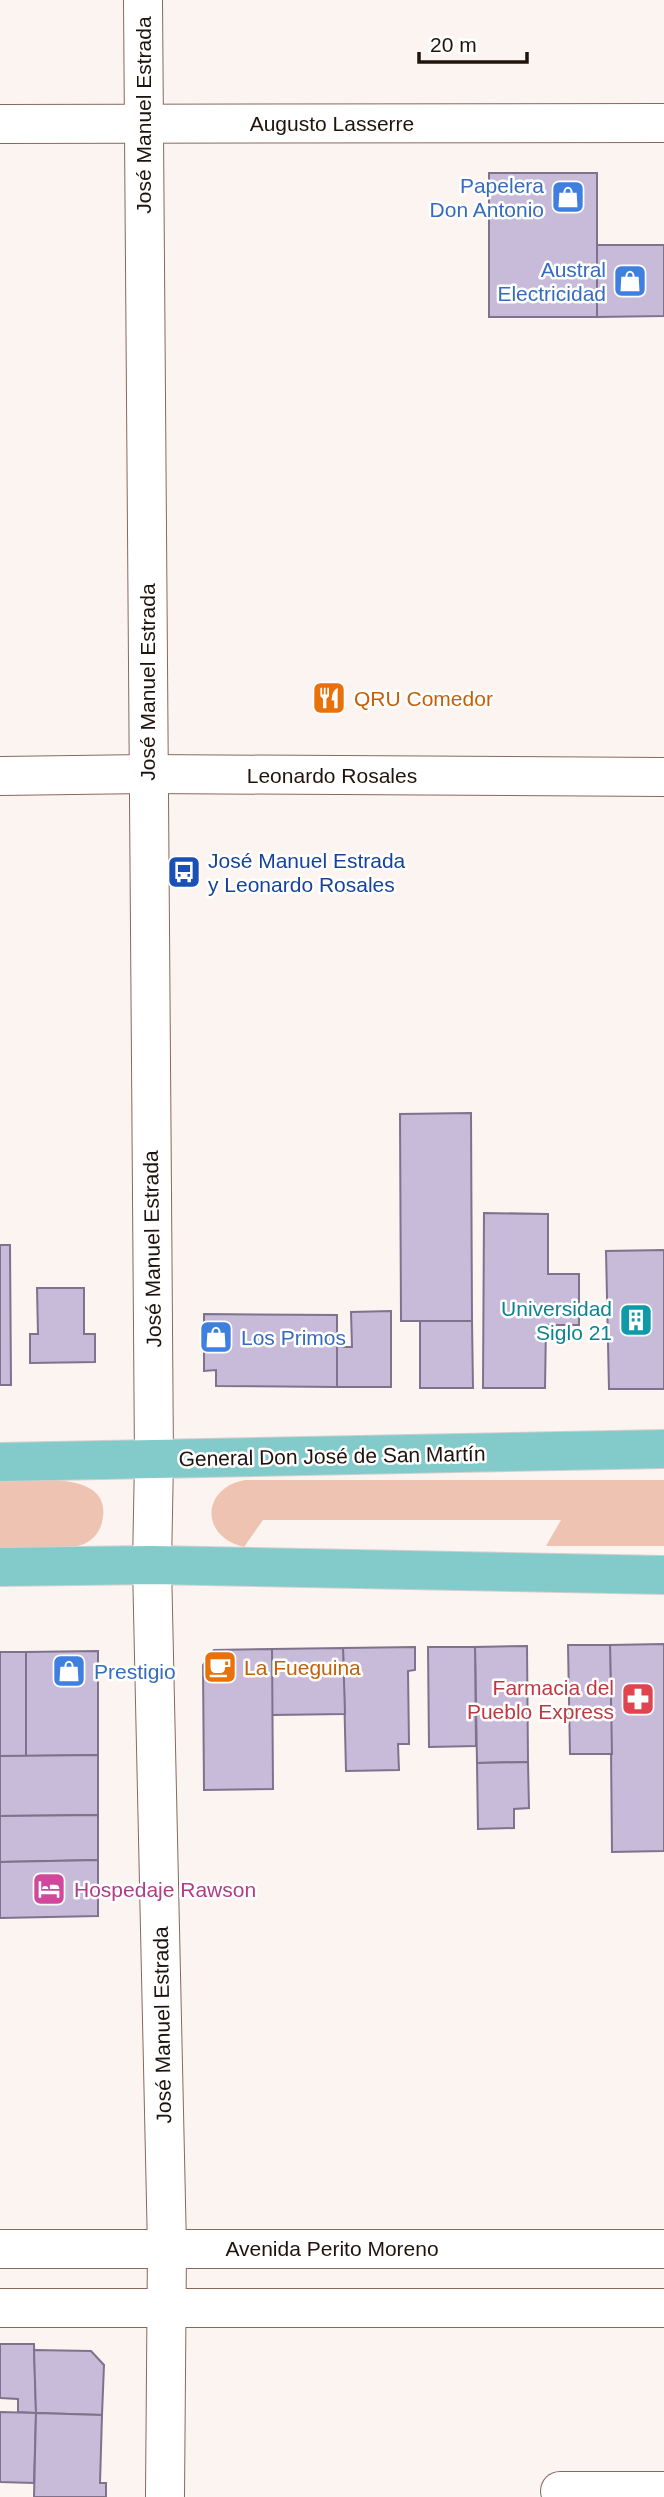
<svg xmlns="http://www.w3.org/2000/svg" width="664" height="2497" font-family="Arial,sans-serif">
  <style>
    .green { fill: #efc3b1 }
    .building { fill: #c8bbd9; stroke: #7e728d; stroke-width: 2 }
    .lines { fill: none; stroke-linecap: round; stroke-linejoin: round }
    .minor-casing { stroke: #87695c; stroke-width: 40 }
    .major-casing { stroke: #d2d0cf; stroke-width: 40 }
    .minor { stroke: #fff; stroke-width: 38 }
    .major { stroke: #82cbca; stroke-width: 38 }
    .labels { text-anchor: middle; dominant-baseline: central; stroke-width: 5; stroke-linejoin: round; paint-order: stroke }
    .street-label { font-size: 21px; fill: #1f130e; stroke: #fff }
    .shop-label { font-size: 21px; fill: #366cbe; stroke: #fff; text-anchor: end }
    .food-label { font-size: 21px; fill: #c56008; stroke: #fff; text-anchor: start }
    .transit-label { font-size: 21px; fill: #164399; stroke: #fff; text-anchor: start }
    .culture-label { font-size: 21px; fill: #0d838f; stroke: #fff; text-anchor: end }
    .health-label { font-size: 21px; fill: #be3a42; stroke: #fff; text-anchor: end }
    .hotel-label { font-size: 21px; fill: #b23c85; stroke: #fff; text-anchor: start }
  </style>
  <rect width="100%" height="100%" fill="#fcf4f1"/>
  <!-- green -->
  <g class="green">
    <path d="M245 1480H664V1546H546L561 1520H263L244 1547C200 1537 201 1488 245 1480Z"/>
    <path d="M0 1481C31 1481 115 1468 102 1522 100 1532 92 1542 81 1545 63 1552 21 1548 0 1548Z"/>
  </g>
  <!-- building -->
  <g class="building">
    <rect x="489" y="173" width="108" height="144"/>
    <polygon points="597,245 664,245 664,316 597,317"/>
    <polygon points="471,1113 472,1321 401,1321 400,1114"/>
    <polygon points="484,1213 548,1214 548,1274 579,1274 579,1325 546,1325 545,1388 483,1388"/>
    <polygon points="0,1245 10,1245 11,1385 0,1385"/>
    <polygon points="664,1250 664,1389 609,1389 606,1251"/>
    <polygon points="37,1288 84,1288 84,1334 95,1334 95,1362 30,1363 30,1334 38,1334"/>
    <polygon points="391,1311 391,1387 337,1387 336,1347 352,1347 351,1312"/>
    <polygon points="204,1314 337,1315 337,1387 216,1386 216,1370 204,1371"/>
    <polygon points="420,1321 472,1321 473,1388 420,1388"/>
    <polygon points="664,1644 664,1851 612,1852 610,1645"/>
    <polygon points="568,1645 610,1645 612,1754 570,1754"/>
    <polygon points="527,1646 528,1762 477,1763 475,1647"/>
    <polygon points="415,1647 415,1670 408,1671 409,1744 398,1744 399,1770 346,1771 343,1648"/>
    <polygon points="428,1647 475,1647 476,1746 429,1747"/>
    <polygon points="343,1648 345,1714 272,1715 272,1649"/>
    <polygon points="272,1649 273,1789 204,1790 203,1665 214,1650"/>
    <polygon points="98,1651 98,1755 26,1756 26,1652"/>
    <rect x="0" y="1652" width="26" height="104"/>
    <polygon points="98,1755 98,1815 0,1816 0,1756"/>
    <polygon points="528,1762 529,1808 514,1809 514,1828 478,1829 477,1763"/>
    <polygon points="98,1815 98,1860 0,1862 0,1816"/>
    <polygon points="98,1860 98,1916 0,1918 0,1862"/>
    <polygon points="0,2344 34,2344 36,2413 18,2412 18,2399 0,2398"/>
    <polygon points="34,2350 91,2351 104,2365 102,2415 36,2413"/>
    <polygon points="0,2412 36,2413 34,2483 0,2482"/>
    <polygon points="36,2413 102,2415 100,2483 106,2483 106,2497 34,2497"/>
  </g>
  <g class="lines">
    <defs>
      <g id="minor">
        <polyline points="143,0 154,1460 152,1565 167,2248 165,2497"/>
        <polyline points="0,124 664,123"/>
        <polyline points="0,776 147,774 664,777"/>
        <polyline points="0,2249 664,2249"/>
        <polyline points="0,2308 664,2308"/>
        <polyline points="560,2491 664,2491"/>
      </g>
      <g id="major">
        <polyline points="0,1462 664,1449"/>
        <polyline points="0,1567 152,1565 664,1575"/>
      </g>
    </defs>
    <!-- minor casing -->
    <use href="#minor" class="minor-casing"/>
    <!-- major casing -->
    <use href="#major" class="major-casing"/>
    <!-- minor -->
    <use href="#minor" class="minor"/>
    <!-- major -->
    <use href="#major" class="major"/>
  </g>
  <!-- icons -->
  <defs>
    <symbol id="shop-square" viewBox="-11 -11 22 22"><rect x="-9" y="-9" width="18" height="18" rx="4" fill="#3f7fe0" stroke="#fff"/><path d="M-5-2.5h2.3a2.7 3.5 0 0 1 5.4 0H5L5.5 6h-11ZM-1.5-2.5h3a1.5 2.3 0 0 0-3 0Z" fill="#fff"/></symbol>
    <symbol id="restaurant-square" viewBox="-11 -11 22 22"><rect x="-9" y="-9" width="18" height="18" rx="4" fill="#e8710a" stroke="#fff"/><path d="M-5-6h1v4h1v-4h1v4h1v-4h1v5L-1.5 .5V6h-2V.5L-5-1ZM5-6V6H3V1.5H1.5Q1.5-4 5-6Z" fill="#fff"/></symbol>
    <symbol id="bus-square" viewBox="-11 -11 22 22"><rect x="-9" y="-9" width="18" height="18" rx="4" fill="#1a4fb4" stroke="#fff"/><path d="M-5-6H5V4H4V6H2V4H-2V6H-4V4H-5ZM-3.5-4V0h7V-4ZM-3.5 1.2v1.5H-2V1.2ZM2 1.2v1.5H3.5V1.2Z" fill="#fff"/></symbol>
    <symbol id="building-square" viewBox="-11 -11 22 22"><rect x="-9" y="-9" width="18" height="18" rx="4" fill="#0f9aa8" stroke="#fff"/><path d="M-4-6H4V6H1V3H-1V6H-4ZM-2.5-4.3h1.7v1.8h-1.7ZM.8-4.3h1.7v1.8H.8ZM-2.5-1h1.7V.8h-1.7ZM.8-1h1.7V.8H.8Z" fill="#fff"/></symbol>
    <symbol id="cafe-square" viewBox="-11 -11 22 22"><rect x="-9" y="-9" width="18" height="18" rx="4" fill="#e8710a" stroke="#fff"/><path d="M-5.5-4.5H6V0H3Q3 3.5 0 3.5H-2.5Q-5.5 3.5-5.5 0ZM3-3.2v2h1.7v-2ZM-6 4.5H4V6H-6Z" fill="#fff"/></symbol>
    <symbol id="pharmacy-square" viewBox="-11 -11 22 22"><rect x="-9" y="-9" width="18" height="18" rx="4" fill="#e0444e" stroke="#fff"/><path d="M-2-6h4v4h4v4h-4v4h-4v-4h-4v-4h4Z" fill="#fff"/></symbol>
    <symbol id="hotel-square" viewBox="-11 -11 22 22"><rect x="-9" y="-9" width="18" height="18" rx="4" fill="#d1479c" stroke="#fff"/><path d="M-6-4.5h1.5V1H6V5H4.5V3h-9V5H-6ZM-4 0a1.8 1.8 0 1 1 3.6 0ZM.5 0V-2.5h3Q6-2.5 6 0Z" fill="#fff"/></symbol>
  </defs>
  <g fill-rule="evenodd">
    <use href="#shop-square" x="549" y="178" width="38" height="38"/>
    <use href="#shop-square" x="611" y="262" width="38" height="38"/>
    <use href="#restaurant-square" x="310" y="679" width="38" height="38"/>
    <use href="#bus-square" x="165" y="853" width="38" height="38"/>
    <use href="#building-square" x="617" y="1301" width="38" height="38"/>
    <use href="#shop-square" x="197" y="1318" width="38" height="38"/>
    <use href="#cafe-square" x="201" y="1648" width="38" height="38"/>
    <use href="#shop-square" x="50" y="1652" width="38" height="38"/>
    <use href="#pharmacy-square" x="619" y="1680" width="38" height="38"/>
    <use href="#hotel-square" x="30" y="1870" width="38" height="38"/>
  </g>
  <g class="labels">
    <!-- street labels -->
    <g class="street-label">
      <text transform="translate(143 115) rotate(-90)">José Manuel Estrada</text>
      <text x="332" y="123">Augusto Lasserre</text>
      <text transform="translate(147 682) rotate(-90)">José Manuel Estrada</text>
      <text x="332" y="775">Leonardo Rosales</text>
      <text transform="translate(152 1249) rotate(-91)">José Manuel Estrada</text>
      <text transform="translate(332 1456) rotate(-1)">General Don José de San Martín</text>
      <text transform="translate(162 2025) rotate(-91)">José Manuel Estrada</text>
      <text x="332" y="2248">Avenida Perito Moreno</text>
    </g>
    <!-- shop labels -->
    <g class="shop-label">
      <text x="544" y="185">Papelera<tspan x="544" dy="24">Don Antonio</tspan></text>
      <text x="606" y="269">Austral<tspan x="606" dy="24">Electricidad</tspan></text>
      <text x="241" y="1337" text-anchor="start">Los Primos</text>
      <text x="94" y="1671" text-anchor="start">Prestigio</text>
    </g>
    <!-- food labels -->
    <g class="food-label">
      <text x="354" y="698">QRU Comedor</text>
      <text x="244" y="1667">La Fueguina</text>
    </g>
    <!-- transit labels -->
    <g class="transit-label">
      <text x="208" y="860">José Manuel Estrada<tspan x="208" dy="24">y Leonardo Rosales</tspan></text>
    </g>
    <!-- culture labels -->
    <g class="culture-label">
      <text x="612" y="1308">Universidad<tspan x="612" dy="24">Siglo 21</tspan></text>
    </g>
    <!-- health labels -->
    <g class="health-label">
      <text x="614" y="1687">Farmacia del<tspan x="614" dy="24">Pueblo Express</tspan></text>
    </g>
    <!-- hotel labels -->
    <g class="hotel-label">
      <text x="74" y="1889">Hospedaje Rawson</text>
    </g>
  </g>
  <!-- scale -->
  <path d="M419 52v10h108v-10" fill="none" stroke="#1f130e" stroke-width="3.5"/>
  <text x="430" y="52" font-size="21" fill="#1f130e" stroke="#ffffff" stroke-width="5" paint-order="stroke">20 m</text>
</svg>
